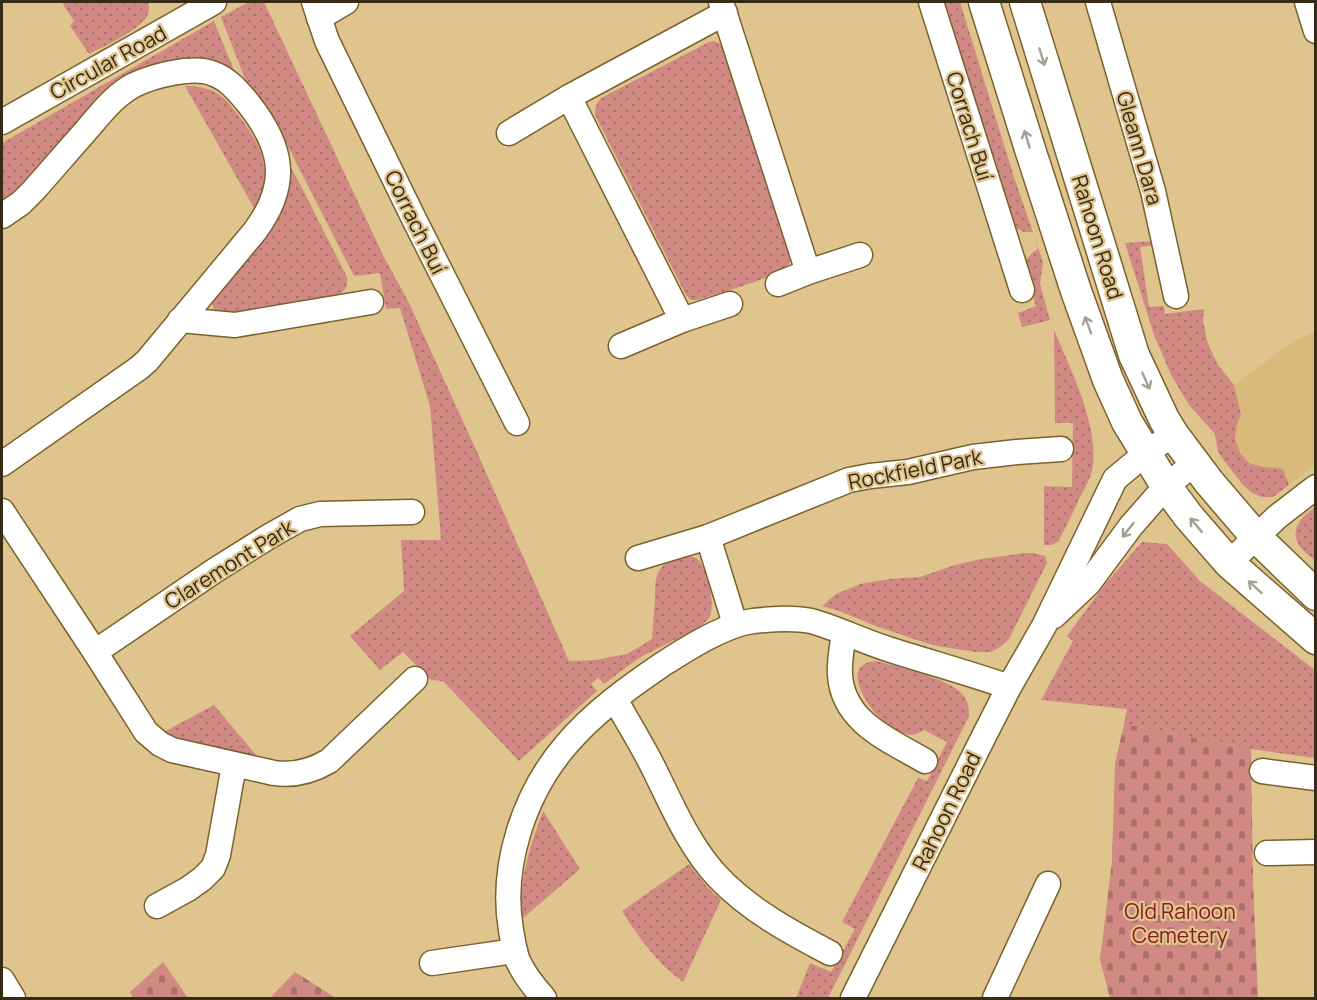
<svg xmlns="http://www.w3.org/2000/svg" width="1317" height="1000" font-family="Manrope,sans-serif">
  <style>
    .built { fill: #d9ba7a }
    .grass { fill: url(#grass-dots) }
    .cemetery { fill: url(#cemetery-stones) }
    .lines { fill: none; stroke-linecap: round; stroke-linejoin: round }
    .minor-casing { stroke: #7b622c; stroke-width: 27 }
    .major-casing { stroke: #7b622c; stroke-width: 33 }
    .minor { stroke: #fff; stroke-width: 24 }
    .major { stroke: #fff; stroke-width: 30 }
    .oneway { stroke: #a5a096 }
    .labels { text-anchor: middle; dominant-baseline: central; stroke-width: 4.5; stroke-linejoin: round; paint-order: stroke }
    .street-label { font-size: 21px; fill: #362b15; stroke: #e0c48d }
    .park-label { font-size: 21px; fill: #84191e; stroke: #e0c48d }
  </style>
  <defs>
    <pattern id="grass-dots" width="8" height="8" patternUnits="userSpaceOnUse" patternTransform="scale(1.5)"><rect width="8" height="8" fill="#d18984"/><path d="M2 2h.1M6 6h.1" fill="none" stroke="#aa706b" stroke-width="1.8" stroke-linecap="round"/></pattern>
    <pattern id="cemetery-stones" width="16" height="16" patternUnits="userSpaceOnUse" patternTransform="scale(1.5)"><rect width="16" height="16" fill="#d18984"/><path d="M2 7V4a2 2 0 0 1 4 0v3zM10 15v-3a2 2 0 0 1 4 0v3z" fill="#aa706b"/></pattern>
  </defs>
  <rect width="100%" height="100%" fill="#e0c48d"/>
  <!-- built -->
  <polygon class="built" points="1315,332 1315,465 1289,485 1283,469 1258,466 1249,463 1240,453 1235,439 1237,425 1241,414 1234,385 1293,341"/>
  <!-- grass -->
  <g class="grass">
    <path d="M67 2H148C149 7 150 11 147 16 140 30 104 46 89 54L70 26 74 21 63 4Z"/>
    <path d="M249 2H264L383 255 409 303 477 452 569 661 595 660 627 654 652 639C653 625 654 611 655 598 655 592 655 585 656 579 659 566 669 559 682 557 687 557 692 556 696 558 708 565 716 607 709 618 701 630 653 649 638 659 626 667 615 676 604 684L598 678 591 684 597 691 519 761 443 681 431 680 403 652 380 670 350 636 404 591 401 540H441L430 406 400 308 386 309 380 273 354 276 280 131 247 84 221 17Z"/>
    <polygon points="941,2 960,2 1013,174 1043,262 1040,284 1050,320 1022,327 1018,313 1036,306 1025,272 1025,261 1032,253 1038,249 1033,232 1024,232 1014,227"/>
    <polygon points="214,21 238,80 177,64 55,154 2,207 2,143"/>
    <path d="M714 41 723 45 727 50 790 259 789 264C777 278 716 294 696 300H691L686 295 595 115C595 107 596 104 601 98L709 42Z"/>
    <path d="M185 86C198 86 211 88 221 96 226 99 230 105 234 110 250 129 265 151 265 177 264 189 260 199 254 208Z"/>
    <path d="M277 143 300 184 347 277C348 287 345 291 338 296L219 316 214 309 211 301 261 235Z"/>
    <polygon points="1155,241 1156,245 1140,247 1149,307 1164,306 1165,314 1204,309 1203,321 1208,344 1218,365 1234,385 1241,414 1237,425 1235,439 1240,453 1249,463 1258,466 1283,469 1289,485 1273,497 1262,497 1252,493 1243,485 1222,458 1218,452 1215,434 1189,405 1171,375 1154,335 1125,243"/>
    <path d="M1054 330C1070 368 1101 429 1092 471 1089 481 1083 492 1078 501 1072 515 1065 529 1058 542L1051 545H1044V486L1072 487 1073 423H1055Z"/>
    <path d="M1315 507V561C1311 557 1305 552 1301 548 1287 530 1302 517 1315 507Z"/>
    <polygon points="1142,542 1167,544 1200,581 1315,670 1315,758 1251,749 1124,724 1127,709 1041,700 1073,641 1067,636 1106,583"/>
    <polygon points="1025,553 1033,553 1045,556 1047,563 1009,639 1000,647 991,652 976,652 943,647 929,644 876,626 839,611 822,606 836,594 860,584 889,579 920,577 955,565 981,559"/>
    <path d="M875 661C894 665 946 679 959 691 968 698 969 706 969 716L828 998H796L810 963 831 972 855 929 842 922 918 778 927 781 947 742 924 730C920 732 916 735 911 735 905 735 899 731 894 728 888 724 883 721 878 716 865 703 841 664 875 661Z"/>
    <polygon points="214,705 262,762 190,745 162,733"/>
    <path d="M543 811 580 869 522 919C518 881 530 846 543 811Z"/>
    <path d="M689 864 708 888 721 900 683 982C658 964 638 937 622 911Z"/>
  </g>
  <!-- cemetery -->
  <g class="cemetery">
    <polygon points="1124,724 1251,749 1253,882 1258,998 1110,998 1100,960 1112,861 1115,763"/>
    <polygon points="163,962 188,998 133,998 130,992"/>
    <polygon points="295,972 336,998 270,998"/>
  </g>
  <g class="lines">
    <defs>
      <g id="minor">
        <polyline points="314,2 327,41 414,219 517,423"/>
        <polyline points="721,2 808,272"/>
        <polyline points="931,2 1022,290"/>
        <polyline points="1098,2 1153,191 1176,296"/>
        <polyline points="1307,2 1316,31"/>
        <polyline points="319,18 346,2"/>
        <polyline points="569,97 682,320"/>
        <polyline points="2,122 214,2"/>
        <polyline points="509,133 569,97 725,13"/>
        <path d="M2 216 21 203 33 191C50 172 67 152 84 133 99 116 113 96 134 85 153 76 193 65 214 74 228 79 238 91 248 103 283 147 290 184 255 231L147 361 139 368 2 464"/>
        <polyline points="778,284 808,272 860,255"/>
        <polyline points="180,320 235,325 371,302"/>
        <polyline points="621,346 682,320 730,304"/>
        <path d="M2 511 95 652 146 732 160 744 172 750 274 773C294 776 312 771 329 761L415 679"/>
        <polyline points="708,537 735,624"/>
        <polyline points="638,558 708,537 849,480 870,476 908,472 973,457 1017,452 1061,449"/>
        <polyline points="1229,563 1277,517 1316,487"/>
        <polyline points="1054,616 1088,584 1131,526 1166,486 1195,463"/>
        <path d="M844 633C842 647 839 661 840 675 843 722 889 740 925 761"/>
        <polyline points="95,652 214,571 268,537 300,519 320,514 412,512"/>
        <path d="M615 699C628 723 643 746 655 771 673 807 689 846 717 876 749 910 790 932 830 953"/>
        <polyline points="1262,771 1316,778"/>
        <polyline points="1267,853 1316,852"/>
        <polyline points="157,906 188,889 202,879 213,868 218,855 234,765"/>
        <polyline points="432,963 515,951"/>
        <polyline points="2,980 13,998"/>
        <path d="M544 998C534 987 524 974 518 961 514 951 513 941 511 930 500 866 524 794 566 745 593 713 629 687 663 664 688 648 724 625 753 621 772 619 793 617 811 621 837 628 862 641 888 649 928 662 969 673 1009 687"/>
        <polyline points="853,998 984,736 1009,687 1044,626 1115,479 1145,454 1173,434"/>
        <polyline points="995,998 1048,884"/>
      </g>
      <g id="major">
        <polyline points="984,2 1030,149 1076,291 1108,380 1127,422 1166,486 1189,517 1229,563 1316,639"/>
        <polyline points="1025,2 1134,355 1164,419 1173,434 1209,482 1256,537 1316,595"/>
      </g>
    </defs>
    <!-- minor casing -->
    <use href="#minor" class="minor-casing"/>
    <!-- major casing -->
    <use href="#major" class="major-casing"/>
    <!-- minor -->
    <use href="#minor" class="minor"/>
    <!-- major -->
    <use href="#major" class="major"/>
  </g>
  <!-- one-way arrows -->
  <defs><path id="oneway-shaft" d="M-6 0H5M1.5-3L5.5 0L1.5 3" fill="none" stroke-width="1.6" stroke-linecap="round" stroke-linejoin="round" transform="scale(1.5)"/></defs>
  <g class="oneway">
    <use href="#oneway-shaft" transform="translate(1042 57) rotate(73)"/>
    <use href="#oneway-shaft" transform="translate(1027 139) rotate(-107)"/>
    <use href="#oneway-shaft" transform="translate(1088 325) rotate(-110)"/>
    <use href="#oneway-shaft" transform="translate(1146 381) rotate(66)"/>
    <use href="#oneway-shaft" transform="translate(1196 525) rotate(-130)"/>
    <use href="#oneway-shaft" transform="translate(1128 530) rotate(128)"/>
    <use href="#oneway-shaft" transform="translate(1255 587) rotate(-138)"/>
  </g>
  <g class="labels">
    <!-- street labels -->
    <g class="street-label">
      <text transform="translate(108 62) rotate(-29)">Circular Road</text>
      <text transform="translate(970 126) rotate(73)">Corrach Buí</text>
      <text transform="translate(1140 148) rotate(74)">Gleann Dara</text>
      <text transform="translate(416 222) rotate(64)">Corrach Buí</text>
      <text transform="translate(1098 237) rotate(73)">Rahoon Road</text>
      <text transform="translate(915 469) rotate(-11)">Rockfield Park</text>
      <text transform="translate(229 564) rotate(-32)">Claremont Park</text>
      <text transform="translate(946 811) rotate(-64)">Rahoon Road</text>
    </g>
    <!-- park labels -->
    <g class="park-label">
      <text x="1180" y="911">Old Rahoon<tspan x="1180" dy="24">Cemetery</tspan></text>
    </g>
  </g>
  <!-- border -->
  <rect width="1317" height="1000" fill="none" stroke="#362b15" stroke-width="6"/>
</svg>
